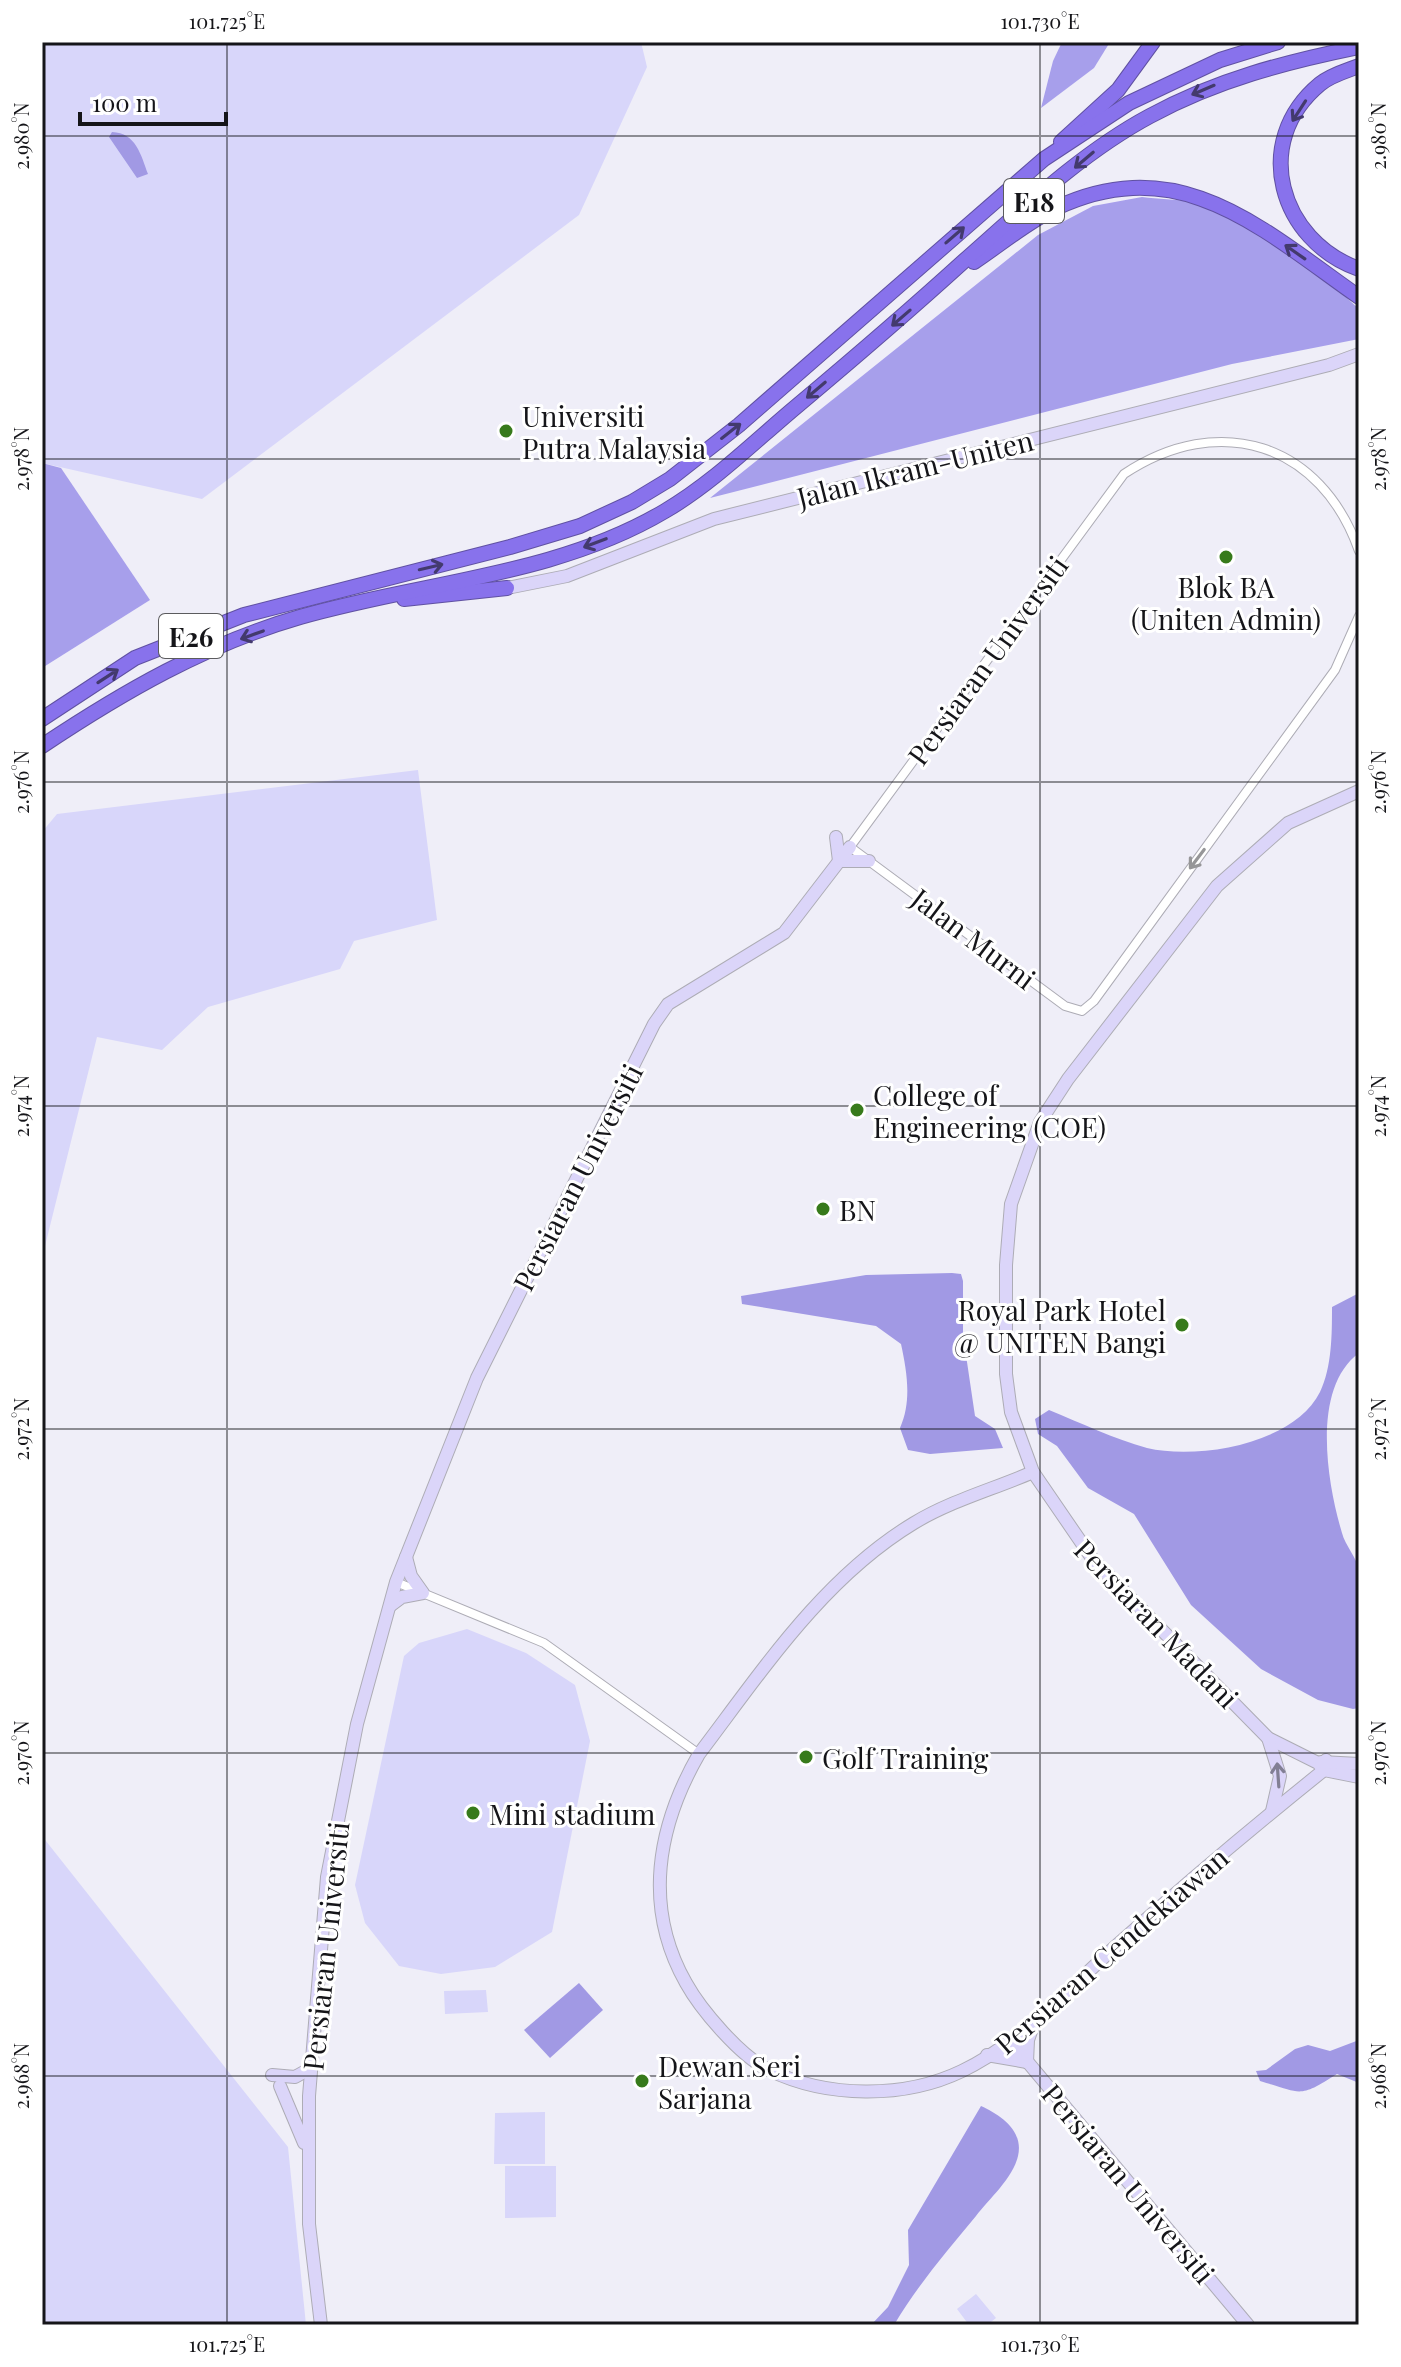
<svg xmlns="http://www.w3.org/2000/svg" width="1401" height="2367" font-family="'Playfair Display',serif">
  <style>
    .green { fill: #d8d6fa }
    .forest { fill: #a79feb }
    .water { fill: #a199e4 }
    .lines { fill: none; stroke-linecap: round; stroke-linejoin: round }
    .street-casing { stroke: #adacb5; stroke-width: 10 }
    .secondary-casing { stroke: #adacb5; stroke-width: 14 }
    .highway-casing { stroke: #6051a2; stroke-width: 16 }
    .street { stroke: #fff; stroke-width: 8 }
    .secondary { stroke: #dbd5f9; stroke-width: 12 }
    .highway { stroke: #8872ec; stroke-width: 14 }
    .oneway { stroke: #433a6d }
    .oneway2 { stroke: #969698 }
    .oneway3 { stroke: #827f94 }
    .ticks { fill: none; stroke: #151519; stroke-width: 2; stroke-opacity: 0.45 }
    .poi-dot { fill: #377a1b; stroke: #fff; stroke-width: 3 }
    .labels { text-anchor: middle; dominant-baseline: central; stroke-width: 6; stroke-linejoin: round; paint-order: stroke }
    .shield { fill: #fff; stroke: #5b5b5e; stroke-width: 2 }
    .shield-label { font-size: 26px; font-weight: bold; fill: #151519 }
    .poi-label { font-size: 28px; fill: #151519; stroke: #fff; text-anchor: start }
    .street-label { font-size: 28px; fill: #151519; stroke: #fff }
    .neatline { fill: none; stroke: #151519; stroke-width: 3 }
    .ticks-label { font-size: 20px; text-anchor: middle; fill: #151519 }
  </style>
  <rect width="100%" height="100%" fill="#efeef8"/>
  <!-- green -->
  <g class="green">
    <polygon points="42,42 641,42 647,67 579,215 202,499 42,463"/>
    <polygon points="418,770 437,920 354,941 340,969 208,1007 162,1050 97,1037 42,1258 42,832 57,814"/>
    <polygon points="467,1629 526,1653 575,1685 590,1741 552,1932 495,1967 441,1974 399,1966 365,1923 355,1885 404,1656 419,1643"/>
    <polygon points="42,1836 288,2147 306,2325 42,2325"/>
    <polygon points="486,1990 488,2012 445,2014 444,1991"/>
    <polygon points="545,2112 545,2164 494,2164 495,2113"/>
    <polygon points="505,2166 556,2166 556,2217 505,2218"/>
    <polygon points="976,2294 996,2318 987,2325 969,2325 957,2309"/>
  </g>
  <!-- forest -->
  <g class="forest">
    <polygon points="1062,42 1110,42 1094,68 1041,108 1053,61"/>
    <path d="M1142 197C1158 199 1176 199 1191 202 1252 218 1314 267 1359 309V339L1232 364 710 498 1038 235 1093 206Z"/>
    <polygon points="42,463 61,468 150,600 42,668"/>
  </g>
  <!-- water -->
  <g class="water">
    <path d="M112 132C136 133 141 155 148 174L137 178 109 137Z"/>
    <path d="M952 1273 961 1274 963 1281V1335L975 1416 995 1429 1003 1448 930 1454 908 1450 900 1428C912 1401 907 1372 901 1344L876 1326 742 1304 741 1296 866 1275Z"/>
    <path d="M1359 1293V1353C1311 1388 1327 1483 1342 1533 1345 1546 1358 1558 1359 1572 1363 1617 1359 1663 1359 1708L1353 1709 1318 1700 1261 1669 1191 1605 1134 1514 1088 1488 1057 1446 1038 1434 1035 1419 1049 1410C1081 1423 1114 1439 1147 1448 1198 1460 1294 1444 1320 1392 1332 1367 1332 1334 1332 1307Z"/>
    <polygon points="579,1983 603,2010 550,2058 524,2030"/>
    <path d="M1359 2040V2083L1337 2074C1299 2098 1303 2094 1260 2081L1256 2071 1266 2070 1295 2049 1308 2045 1330 2051Z"/>
    <path d="M981 2106C1000 2115 1024 2130 1018 2156 1013 2178 989 2199 976 2216 947 2251 917 2286 894 2325H871L888 2307 909 2265 908 2230Z"/>
  </g>
  <g class="lines">
    <defs>
      <g id="street">
        <path d="M1359 551C1321 443 1219 411 1124 474L850 847 1065 1006 1082 1011 1094 1001 1335 670 1359 616"/>
        <polyline points="396,1582 544,1643 699,1754"/>
      </g>
      <g id="secondary">
        <polyline points="507,588 567,576 714,519 1329,365 1359,354"/>
        <polyline points="1359,791 1288,823 1217,886 1068,1079 1040,1122 1011,1204 1006,1265 1006,1374 1011,1412 1033,1472 1094,1561 1268,1738 1318,1763 1324,1770 1359,1777"/>
        <polyline points="836,837 839,861"/>
        <polyline points="839,861 869,861"/>
        <path d="M1033 1472C994 1489 950 1501 914 1523 823 1578 762 1671 699 1754 657 1827 643 1907 686 1983 701 2010 741 2057 769 2070 827 2098 904 2099 962 2071 1021 2043 1069 1988 1116 1946 1184 1885 1253 1827 1324 1770L1326 1760"/>
        <polyline points="390,1606 402,1597 423,1593 411,1576 406,1557"/>
        <polyline points="1268,1738 1280,1776 1272,1811"/>
        <polyline points="1321,1762 1359,1764"/>
        <polyline points="1010,2041 1248,2325"/>
        <polyline points="987,2055 1027,2062"/>
        <polyline points="1027,2062 1028,2040 1035,2020"/>
        <polyline points="272,2075 295,2077 311,2068"/>
        <polyline points="280,2086 304,2143"/>
        <polyline points="321,2325 309,2224 309,2096 327,1877 357,1724 396,1582 477,1378 654,1024 668,1004 784,933 850,847"/>
      </g>
      <g id="highway">
        <path d="M1359 66C1346 71 1331 75 1320 84 1250 142 1280 241 1359 269"/>
        <polyline points="1061,142 1118,90 1153,42"/>
        <path d="M974 262C1001 244 1027 222 1056 208 1180 150 1262 229 1359 297"/>
        <polyline points="404,599 507,588"/>
        <polyline points="42,719 135,658 244,615 510,547 580,526 632,502 670,479 739,425 1044,159 1129,103 1220,60 1278,42"/>
        <path d="M42 746C123 692 206 644 300 617 421 582 556 576 665 511 713 483 755 441 797 406 853 359 909 311 964 261 1022 210 1081 153 1150 116 1216 80 1286 62 1359 47"/>
      </g>
    </defs>
    <!-- street casing -->
    <use href="#street" class="street-casing"/>
    <!-- secondary casing -->
    <use href="#secondary" class="secondary-casing"/>
    <!-- highway casing -->
    <use href="#highway" class="highway-casing"/>
    <!-- street -->
    <use href="#street" class="street"/>
    <!-- secondary -->
    <use href="#secondary" class="secondary"/>
    <!-- highway -->
    <use href="#highway" class="highway"/>
  </g>
  <!-- one-way arrows -->
  <defs><path id="oneway-shaft" d="M-6 0H5M1.5-3L5.5 0L1.5 3" fill="none" stroke-width="1.6" stroke-linecap="round" stroke-linejoin="round" transform="scale(2)"/></defs>
  <g class="oneway">
    <use href="#oneway-shaft" transform="translate(1203 90) rotate(157)"/>
    <use href="#oneway-shaft" transform="translate(1299 111) rotate(123)"/>
    <use href="#oneway-shaft" transform="translate(1084 160) rotate(140)"/>
    <use href="#oneway-shaft" transform="translate(955 235) rotate(-41)"/>
    <use href="#oneway-shaft" transform="translate(1295 252) rotate(-145)"/>
    <use href="#oneway-shaft" transform="translate(901 318) rotate(139)"/>
    <use href="#oneway-shaft" transform="translate(816 390) rotate(140)"/>
    <use href="#oneway-shaft" transform="translate(731 431) rotate(-38)"/>
    <use href="#oneway-shaft" transform="translate(595 543) rotate(159)"/>
    <use href="#oneway-shaft" transform="translate(431 567) rotate(-13)"/>
    <use href="#oneway-shaft" transform="translate(252 635) rotate(160)"/>
    <use href="#oneway-shaft" transform="translate(108 676) rotate(-33)"/>
  </g>
  <use class="oneway2" href="#oneway-shaft" transform="translate(1197 859) rotate(127)"/>
  <use class="oneway3" href="#oneway-shaft" transform="translate(1278 1775) rotate(-94)"/>
  <!-- ticks -->
  <path class="ticks" d="M227 42V2325M1040 42V2325M42 136H1359M42 459H1359M42 782H1359M42 1106H1359M42 1429H1359M42 1753H1359M42 2076H1359"/>
  <!-- markers -->
  <g class="poi-dot">
    <circle cx="506" cy="431" r="8"/>
    <circle cx="1226" cy="557" r="8"/>
    <circle cx="857" cy="1110" r="8"/>
    <circle cx="823" cy="1209" r="8"/>
    <circle cx="1182" cy="1325" r="8"/>
    <circle cx="806" cy="1757" r="8"/>
    <circle cx="473" cy="1813" r="8"/>
    <circle cx="642" cy="2081" r="8"/>
  </g>
  <g class="labels">
    <!-- shield labels -->
    <g class="shield">
      <rect x="1004" y="179" width="60" height="44" rx="6"/>
      <rect x="159" y="614" width="64" height="44" rx="6"/>
    </g>
    <g class="shield-label">
      <text x="1034" y="201">E18</text>
      <text x="191" y="636">E26</text>
    </g>
    <!-- poi labels -->
    <g class="poi-label">
      <text x="522" y="415">Universiti<tspan x="522" dy="32">Putra Malaysia</tspan></text>
      <text x="1226" y="586" text-anchor="middle">Blok BA<tspan x="1226" dy="32">(Uniten Admin)</tspan></text>
      <text x="873" y="1094">College of<tspan x="873" dy="32">Engineering (COE)</tspan></text>
      <text x="839" y="1209">BN</text>
      <text x="1166" y="1309" text-anchor="end">Royal Park Hotel<tspan x="1166" dy="32">@ UNITEN Bangi</tspan></text>
      <text x="822" y="1757">Golf Training</text>
      <text x="489" y="1813">Mini stadium</text>
      <text x="658" y="2065">Dewan Seri<tspan x="658" dy="32">Sarjana</tspan></text>
    </g>
    <!-- street labels -->
    <g class="street-label">
      <text transform="translate(915 468) rotate(-14)">Jalan Ikram-Uniten</text>
      <text transform="translate(987 660) rotate(-54)">Persiaran Universiti</text>
      <text transform="translate(974 938) rotate(37)">Jalan Murni</text>
      <text transform="translate(577 1177) rotate(-63)">Persiaran Universiti</text>
      <text transform="translate(1157 1623) rotate(46)">Persiaran Madani</text>
      <text transform="translate(325 1946) rotate(-84)">Persiaran Universiti</text>
      <text transform="translate(1111 1950) rotate(-41)">Persiaran Cendekiawan</text>
      <text transform="translate(1129 2183) rotate(50)">Persiaran Universiti</text>
    </g>
  </g>
  <!-- border -->
  <rect width="1401" height="2367" fill="none" stroke="#ffffff" stroke-width="88"/>
  <!-- scale -->
  <path d="M80 112v12h146v-12" fill="none" stroke="#151519" stroke-width="4"/>
  <text x="92" y="112" font-size="24" fill="#151519" stroke="#ffffff" stroke-width="6" paint-order="stroke">100 m</text>
  <rect x="44" y="44" width="1313" height="2279" class="neatline"/>
  <g class="ticks-label">
    <text x="227" y="29">101.725°E</text>
    <text x="1040" y="29">101.730°E</text>
    <text transform="translate(22 136) rotate(-90)" y="7">2.980°N</text>
    <text transform="translate(1379 136) rotate(-90)" y="7">2.980°N</text>
    <text transform="translate(22 459) rotate(-90)" y="7">2.978°N</text>
    <text transform="translate(1379 459) rotate(-90)" y="7">2.978°N</text>
    <text transform="translate(22 782) rotate(-90)" y="7">2.976°N</text>
    <text transform="translate(1379 782) rotate(-90)" y="7">2.976°N</text>
    <text transform="translate(22 1106) rotate(-90)" y="7">2.974°N</text>
    <text transform="translate(1379 1106) rotate(-90)" y="7">2.974°N</text>
    <text transform="translate(22 1429) rotate(-90)" y="7">2.972°N</text>
    <text transform="translate(1379 1429) rotate(-90)" y="7">2.972°N</text>
    <text transform="translate(22 1753) rotate(-90)" y="7">2.970°N</text>
    <text transform="translate(1379 1753) rotate(-90)" y="7">2.970°N</text>
    <text transform="translate(22 2076) rotate(-90)" y="7">2.968°N</text>
    <text transform="translate(1379 2076) rotate(-90)" y="7">2.968°N</text>
    <text x="227" y="2352">101.725°E</text>
    <text x="1040" y="2352">101.730°E</text>
  </g>
</svg>
